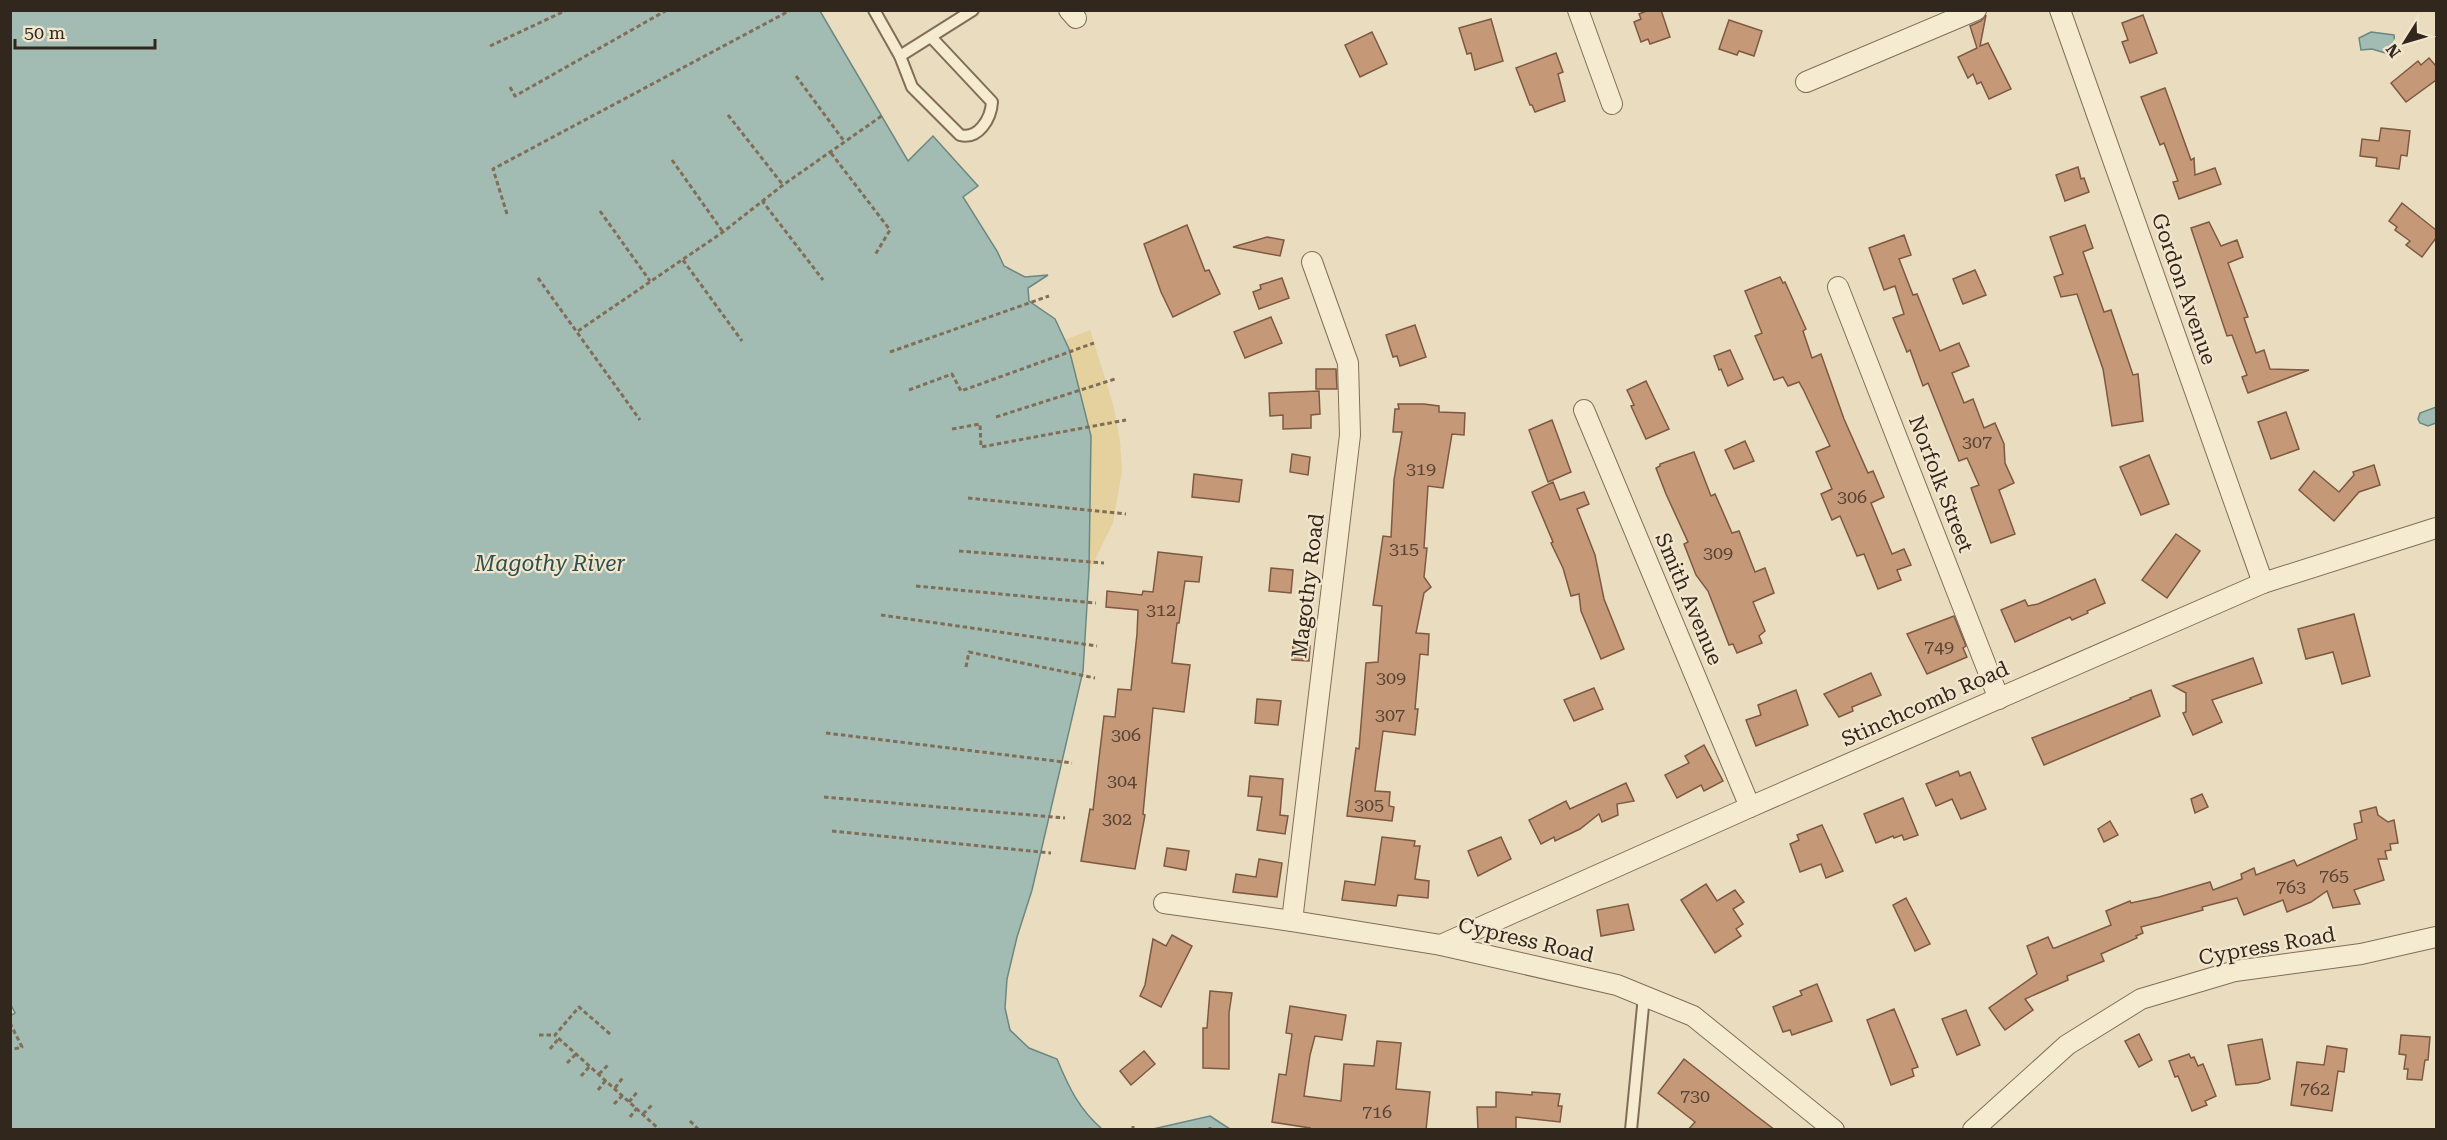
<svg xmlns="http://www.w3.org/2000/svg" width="2447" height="1140" font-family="'Roboto Serif',serif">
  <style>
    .sand { fill: #e4d19e }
    .water { fill: #a2bcb4; stroke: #6a8881; stroke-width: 1.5 }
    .building { fill: #c59878; stroke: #7e5941; stroke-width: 1.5 }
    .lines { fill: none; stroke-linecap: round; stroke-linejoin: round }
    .service-casing { stroke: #816e59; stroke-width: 14 }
    .minor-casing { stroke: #816e59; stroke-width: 22 }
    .path { stroke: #816e59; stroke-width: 3; stroke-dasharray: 4.5 3; stroke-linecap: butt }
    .service { stroke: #f5ebd1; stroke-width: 10 }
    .minor { stroke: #f5ebd1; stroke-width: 20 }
    .labels { text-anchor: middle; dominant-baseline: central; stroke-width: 4.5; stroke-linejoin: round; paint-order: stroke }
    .number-label { font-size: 18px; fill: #564333 }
    .street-label { font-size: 21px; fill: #31271c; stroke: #f2e7ce }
    .water-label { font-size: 22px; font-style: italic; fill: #2d504e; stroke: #f2e7ce }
  </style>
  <rect width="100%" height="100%" fill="#eaddbf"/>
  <!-- sand -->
  <polygon class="sand" points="1090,330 1113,404 1120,441 1122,471 1113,523 1089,572 1091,436 1065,340"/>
  <!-- water -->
  <g class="water">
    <path d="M11 10 820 11 908 161 933 136 978 186 963 197 997 251 1004 266 1025 277 1048 275 1028 288 1029 301 1055 319 1069 349 1091 436 1089 572 1083 671 1032 890 1017 937 1007 979 1005 1008 1010 1030 1029 1048 1057 1059C1069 1088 1079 1109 1102 1129H11L10 1016 15 1013 10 1003Z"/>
    <polygon points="2371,32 2394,35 2395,45 2385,53 2372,49 2361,50 2359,38"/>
    <polygon points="2436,407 2436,423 2428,426 2420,423 2418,419 2420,413"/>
    <polygon points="1210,1116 1230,1129 1153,1129"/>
  </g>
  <!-- building -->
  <g class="building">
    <polygon points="1649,10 1661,10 1670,37 1650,44 1648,39 1641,42 1634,22 1641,19 1639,14"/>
    <polygon points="1986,15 1980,46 1988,43 2011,89 1989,99 1981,82 1977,84 1973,74 1968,78 1958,57 1977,48 1970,26 1981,21"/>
    <polygon points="2143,15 2157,53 2130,63 2122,42 2128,40 2122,23"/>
    <polygon points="1491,19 1503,61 1475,70 1471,53 1467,54 1459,28"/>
    <polygon points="1729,20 1762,31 1754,56 1739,51 1737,55 1719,49"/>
    <polygon points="1372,32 1387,64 1360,77 1345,45"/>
    <polygon points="1556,53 1563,72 1558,74 1565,101 1535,112 1532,105 1530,105 1516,68"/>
    <polygon points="2429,58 2436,66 2436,80 2406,102 2391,83 2418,61 2421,65"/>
    <polygon points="2165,88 2191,160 2194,158 2195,175 2215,168 2221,184 2179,199 2173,182 2178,181 2164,143 2160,145 2141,97"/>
    <polygon points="2381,128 2410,131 2407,156 2401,155 2399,169 2376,166 2377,158 2360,156 2362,139 2379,141"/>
    <polygon points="2078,167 2081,179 2084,178 2089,192 2065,201 2056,175"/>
    <polygon points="2402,203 2436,230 2436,238 2422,257 2406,245 2410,241 2395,230 2397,227 2389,221"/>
    <polygon points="2209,222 2221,246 2237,240 2243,257 2228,263 2248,317 2244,318 2256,353 2264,350 2270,369 2309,370 2248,393 2242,377 2247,375 2232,335 2227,336 2191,228"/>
    <polygon points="1187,225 1205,271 1209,270 1220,294 1173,317 1161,292 1144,244"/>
    <polygon points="2085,225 2093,248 2083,252 2104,312 2111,310 2133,375 2138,374 2143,421 2112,426 2103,369 2077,294 2061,297 2054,277 2063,274 2050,237"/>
    <polygon points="1904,235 1911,255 1899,259 1913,295 1917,294 1940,351 1959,343 1969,366 1952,373 1964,403 1973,399 1984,428 1995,423 2004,444 2005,463 2014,483 1999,490 2015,534 1991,543 1971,488 1979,485 1967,458 1959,461 1928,383 1923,386 1910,350 1907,352 1893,318 1904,314 1895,286 1884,290 1869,248"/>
    <polygon points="1267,237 1284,240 1280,256 1233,247"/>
    <polygon points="1975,270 1986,295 1963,304 1953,279"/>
    <polygon points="1780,277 1783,283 1785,282 1806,329 1803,331 1812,358 1821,354 1844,419 1868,473 1873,471 1884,497 1871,503 1892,554 1904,549 1911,565 1897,570 1901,580 1878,589 1864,554 1857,556 1840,516 1832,520 1821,494 1832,489 1816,452 1830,446 1804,391 1799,382 1788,386 1783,377 1774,380 1755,336 1762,333 1745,291"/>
    <polygon points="1282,278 1289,298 1259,309 1253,292 1261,289 1260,285"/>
    <polygon points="1271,317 1282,343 1245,358 1234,332"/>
    <polygon points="1415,325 1426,357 1400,366 1397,356 1393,357 1386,335"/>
    <polygon points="1730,350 1743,379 1728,386 1721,369 1719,370 1714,356"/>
    <polygon points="1316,369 1336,369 1337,389 1316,389"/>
    <polygon points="1646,381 1669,429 1646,439 1631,406 1634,405 1627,390"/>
    <polygon points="1319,391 1320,414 1311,415 1311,428 1283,429 1283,415 1270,416 1269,393"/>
    <polygon points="1398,404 1424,404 1439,406 1439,412 1465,413 1464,435 1452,434 1443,488 1428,486 1424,548 1427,548 1424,577 1431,587 1424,593 1416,633 1429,634 1428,655 1420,654 1415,709 1418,709 1415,735 1383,731 1375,791 1390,792 1389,806 1394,807 1392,821 1347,816 1356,748 1359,749 1366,663 1378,662 1382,606 1373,605 1383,536 1391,537 1394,480 1402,432 1393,432 1395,409 1399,409"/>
    <polygon points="2286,412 2299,449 2271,459 2258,422"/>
    <polygon points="1552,420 1571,472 1548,482 1529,430"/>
    <polygon points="1745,441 1754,461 1734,469 1725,450"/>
    <polygon points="1694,452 1711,496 1715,494 1732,533 1739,531 1755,572 1765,568 1774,593 1753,602 1765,631 1759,636 1762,643 1737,653 1733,644 1729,645 1708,591 1696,575 1684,544 1688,542 1666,494 1656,468 1660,466 1660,464"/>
    <polygon points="1292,454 1310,457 1308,475 1290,472"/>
    <polygon points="2149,455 2169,504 2141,515 2120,467"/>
    <polygon points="2374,465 2380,485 2359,492 2334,521 2299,490 2314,471 2339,492 2354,475 2353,472"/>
    <polygon points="1194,474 1242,480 1239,502 1192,497"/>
    <polygon points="1553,482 1560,500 1584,492 1589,504 1577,509 1595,555 1604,599 1624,649 1601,659 1581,611 1579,594 1571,596 1563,568 1551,543 1553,542 1532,492"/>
    <polygon points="2176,534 2200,551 2167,598 2142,580"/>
    <polygon points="1158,552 1202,557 1199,582 1185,581 1179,623 1177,623 1172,663 1190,665 1184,712 1153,708 1143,814 1145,815 1135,869 1081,861 1090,809 1093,810 1104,716 1115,717 1118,689 1131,690 1137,634 1138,610 1106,607 1107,591 1142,595 1143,591 1153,592"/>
    <polygon points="1271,568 1293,570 1291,593 1269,591"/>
    <polygon points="2095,579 2105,603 2087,611 2088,613 2072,620 2070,617 2015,642 2001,610 2025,600 2028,606 2038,604"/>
    <polygon points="2354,614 2370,676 2342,684 2333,652 2306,659 2298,629"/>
    <polygon points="1954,616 1966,646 1963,648 1967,657 1927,674 1907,634"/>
    <polygon points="1293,644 1310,646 1309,661 1292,660"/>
    <polygon points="2253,658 2262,683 2212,700 2222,722 2193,735 2183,713 2186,712 2186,693 2173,686"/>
    <polygon points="1871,673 1881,695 1852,707 1853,711 1839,717 1824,694"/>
    <polygon points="1594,688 1603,709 1574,721 1564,700"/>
    <polygon points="1796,690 1808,725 1756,746 1746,720 1761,715 1758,705"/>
    <polygon points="2151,690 2160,716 2044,765 2032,738 2131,699 2130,698"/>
    <polygon points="1257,699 1281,701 1278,725 1255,723"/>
    <polygon points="1704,745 1723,781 1704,791 1701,785 1677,798 1665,775 1689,763 1685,756"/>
    <polygon points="1958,771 1960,776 1970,772 1986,809 1961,819 1952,799 1936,806 1926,784"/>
    <polygon points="1250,776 1283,779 1280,815 1288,816 1285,834 1257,830 1262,797 1248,796"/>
    <polygon points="1626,783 1634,801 1617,804 1618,815 1602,822 1599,814 1580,829 1555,841 1554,837 1541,844 1529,820 1566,801 1570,809"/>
    <polygon points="2202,794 2208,807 2195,813 2191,799"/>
    <polygon points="1903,798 1918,835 1904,840 1902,835 1894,838 1893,836 1876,843 1864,814"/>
    <polygon points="2376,807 2378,815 2388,822 2394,820 2398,843 2390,844 2391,850 2385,851 2387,859 2378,859 2384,880 2354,890 2360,904 2333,908 2327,891 2311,902 2287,912 2283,900 2244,915 2237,898 2202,907 2203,910 2141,927 2143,933 2136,936 2137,938 2101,954 2104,961 2067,976 2068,980 2025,999 2033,1010 2005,1030 1989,1008 2037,974 2027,946 2048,937 2053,948 2055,948 2111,925 2106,911 2130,901 2131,903 2159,897 2210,882 2213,890 2242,879 2241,874 2254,868 2256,875 2294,860 2297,866 2357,839 2354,824 2362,822 2360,811"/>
    <polygon points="2110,821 2118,835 2104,842 2098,829"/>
    <polygon points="1822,825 1843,871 1826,878 1821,864 1800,872 1790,844 1799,840 1797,835"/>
    <polygon points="1382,837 1415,841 1414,846 1420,846 1415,879 1429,881 1428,898 1398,895 1396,906 1342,900 1345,881 1375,885"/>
    <polygon points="1501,837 1511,859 1478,876 1468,851"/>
    <polygon points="1167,848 1189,851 1186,870 1164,866"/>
    <polygon points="1259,859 1282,863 1277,897 1233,892 1236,874 1256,877"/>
    <polygon points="1706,884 1717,901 1735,890 1744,902 1733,909 1743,924 1736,929 1741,936 1715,953 1681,900"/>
    <polygon points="1906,898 1930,944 1915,951 1893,905"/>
    <polygon points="1628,904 1634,930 1601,936 1597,910"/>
    <polygon points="1172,935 1192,946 1161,1007 1140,996 1145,985 1153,939 1166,946"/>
    <polygon points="1817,984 1832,1021 1792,1035 1790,1030 1783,1032 1773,1007 1802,995 1800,991"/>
    <polygon points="1210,991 1232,993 1229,1013 1229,1069 1203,1068 1203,1028 1207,1028"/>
    <polygon points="1290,1006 1346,1015 1342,1040 1315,1036 1310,1055 1304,1096 1341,1101 1344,1064 1374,1066 1377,1041 1401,1043 1396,1089 1430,1092 1426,1130 1310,1130 1310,1128 1272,1122 1279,1074 1286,1075 1292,1034 1286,1033"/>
    <polygon points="1894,1009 1918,1067 1912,1069 1914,1076 1891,1085 1867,1020"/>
    <polygon points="1966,1010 1980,1045 1957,1055 1942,1019"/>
    <polygon points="2139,1034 2152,1060 2139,1067 2125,1041"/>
    <polygon points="2401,1035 2430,1037 2428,1060 2425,1060 2422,1080 2407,1079 2408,1069 2404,1069 2406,1055 2399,1054"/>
    <polygon points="2262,1039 2270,1079 2258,1083 2236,1085 2228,1045"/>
    <polygon points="2327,1046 2347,1049 2344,1072 2338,1071 2332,1111 2291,1105 2297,1062 2324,1065"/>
    <polygon points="1144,1051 1155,1064 1131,1085 1120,1071"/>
    <polygon points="2189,1054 2191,1058 2194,1057 2198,1066 2203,1064 2216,1096 2205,1101 2207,1105 2192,1111 2178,1076 2175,1077 2169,1061"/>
    <polygon points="1684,1059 1754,1114 1775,1130 1688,1130 1695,1122 1658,1093"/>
    <polygon points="1496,1092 1532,1095 1532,1092 1560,1094 1558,1106 1562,1106 1560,1122 1516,1117 1516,1130 1478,1130 1477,1107 1496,1107"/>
  </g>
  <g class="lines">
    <defs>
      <g id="service">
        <polyline points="874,10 900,56 973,10"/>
        <path d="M900 56 912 87 960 135C978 140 991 119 992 102L931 37"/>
        <polyline points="1631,1130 1644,996"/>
      </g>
      <g id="minor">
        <polyline points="1069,10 1076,18"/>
        <polyline points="1578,10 1612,104"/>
        <polyline points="2060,10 2263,583"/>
        <polyline points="1806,82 1976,10"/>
        <polyline points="1838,287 1999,699"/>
        <polyline points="1584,410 1750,807"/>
        <polyline points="1164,903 1292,921 1441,945 1617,985 1693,1016 1834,1130"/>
        <polyline points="1292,921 1350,435 1348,363 1312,262"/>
        <polyline points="1441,945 1750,807 2263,583 2436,528"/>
        <polyline points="1973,1130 2067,1045 2141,999 2235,971 2361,954 2436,937"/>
      </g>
    </defs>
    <!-- service casing -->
    <use href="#service" class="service-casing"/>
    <!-- minor casing -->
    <use href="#minor" class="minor-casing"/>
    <!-- path -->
    <g class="path">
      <polyline points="490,46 567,10"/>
      <polyline points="796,76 844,141"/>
      <polyline points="510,87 515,96 667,10"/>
      <polyline points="728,115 783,185"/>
      <polyline points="831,153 890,230 875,255"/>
      <polyline points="672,160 723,232"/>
      <polyline points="765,201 763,202 823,280"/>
      <polyline points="600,211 650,281"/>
      <polyline points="507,214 493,169 791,10"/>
      <polyline points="683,260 742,341"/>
      <polyline points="538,278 640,420"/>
      <polyline points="578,331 723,232 783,185 883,115"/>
      <polyline points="890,352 1049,296"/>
      <polyline points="909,390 952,374 961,391 1094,343"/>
      <polyline points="996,417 1115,379"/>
      <polyline points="952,429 980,424 981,447 1126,420"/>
      <polyline points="968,498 1126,514"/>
      <polyline points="959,551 1104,563"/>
      <polyline points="916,586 1096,603"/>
      <polyline points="881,615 1097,646"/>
      <polyline points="966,667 969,652 1095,678"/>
      <polyline points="826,733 1072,763"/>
      <polyline points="824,797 1065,818"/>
      <polyline points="832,831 1051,853"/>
      <polyline points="10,1023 22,1047 10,1050"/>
      <polyline points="610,1034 579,1007 555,1035 660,1130"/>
      <polyline points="539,1035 555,1035"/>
      <polyline points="550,1049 559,1038"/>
      <polyline points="567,1063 576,1054"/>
      <polyline points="599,1074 609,1064"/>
      <polyline points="581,1076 590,1066"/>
      <polyline points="615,1088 624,1076"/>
      <polyline points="598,1090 606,1080"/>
      <polyline points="629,1102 638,1091"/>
      <polyline points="614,1104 623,1095"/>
      <polyline points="643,1114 653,1104"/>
      <polyline points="630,1117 637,1108"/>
      <polyline points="690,1121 699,1130"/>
      <polyline points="1133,1130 1133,1126"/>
      <polyline points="1210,1130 1210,1127"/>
    </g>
    <!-- service -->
    <use href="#service" class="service"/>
    <!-- minor -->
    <use href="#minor" class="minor"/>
  </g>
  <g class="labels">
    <!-- number labels -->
    <g class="number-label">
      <text x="1977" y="441">307</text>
      <text x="1421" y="468">319</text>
      <text x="1852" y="496">306</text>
      <text x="1404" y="548">315</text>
      <text x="1718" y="552">309</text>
      <text x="1161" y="609">312</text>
      <text x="1939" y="646">749</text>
      <text x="1391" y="677">309</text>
      <text x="1390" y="714">307</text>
      <text x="1126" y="734">306</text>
      <text x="1122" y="780">304</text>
      <text x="1369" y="804">305</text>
      <text x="1117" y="818">302</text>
      <text x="2334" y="875">765</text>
      <text x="2291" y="886">763</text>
      <text x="2315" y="1088">762</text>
      <text x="1695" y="1095">730</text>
      <text x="1377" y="1111">716</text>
    </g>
    <!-- street labels -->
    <g class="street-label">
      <text transform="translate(2184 289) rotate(71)">Gordon Avenue</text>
      <text transform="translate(1941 484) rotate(69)">Norfolk Street</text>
      <text transform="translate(1308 586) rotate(-83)">Magothy Road</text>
      <text transform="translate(1689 599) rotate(67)">Smith Avenue</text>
      <text transform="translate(1925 704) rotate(-24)">Stinchcomb Road</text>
      <text transform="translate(1526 940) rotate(13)">Cypress Road</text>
      <text transform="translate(2267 946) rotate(-10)">Cypress Road</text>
    </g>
    <!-- water labels -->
    <g class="water-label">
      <text x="550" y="563">Magothy River</text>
    </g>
  </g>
  <!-- border -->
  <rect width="2447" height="1140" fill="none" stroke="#31271c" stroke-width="24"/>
  <!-- north arrow -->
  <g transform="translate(2405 42) rotate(233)" stroke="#f2e7ce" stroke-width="4.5" paint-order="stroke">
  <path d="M0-4.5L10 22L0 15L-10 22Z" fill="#31271c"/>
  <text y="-9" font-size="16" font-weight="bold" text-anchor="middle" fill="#31271c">N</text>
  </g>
  <!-- scale -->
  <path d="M15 39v9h140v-9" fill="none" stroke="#31271c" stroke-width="3"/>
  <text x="24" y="39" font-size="18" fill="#31271c" stroke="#f2e7ce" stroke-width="4.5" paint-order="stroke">50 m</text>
</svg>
